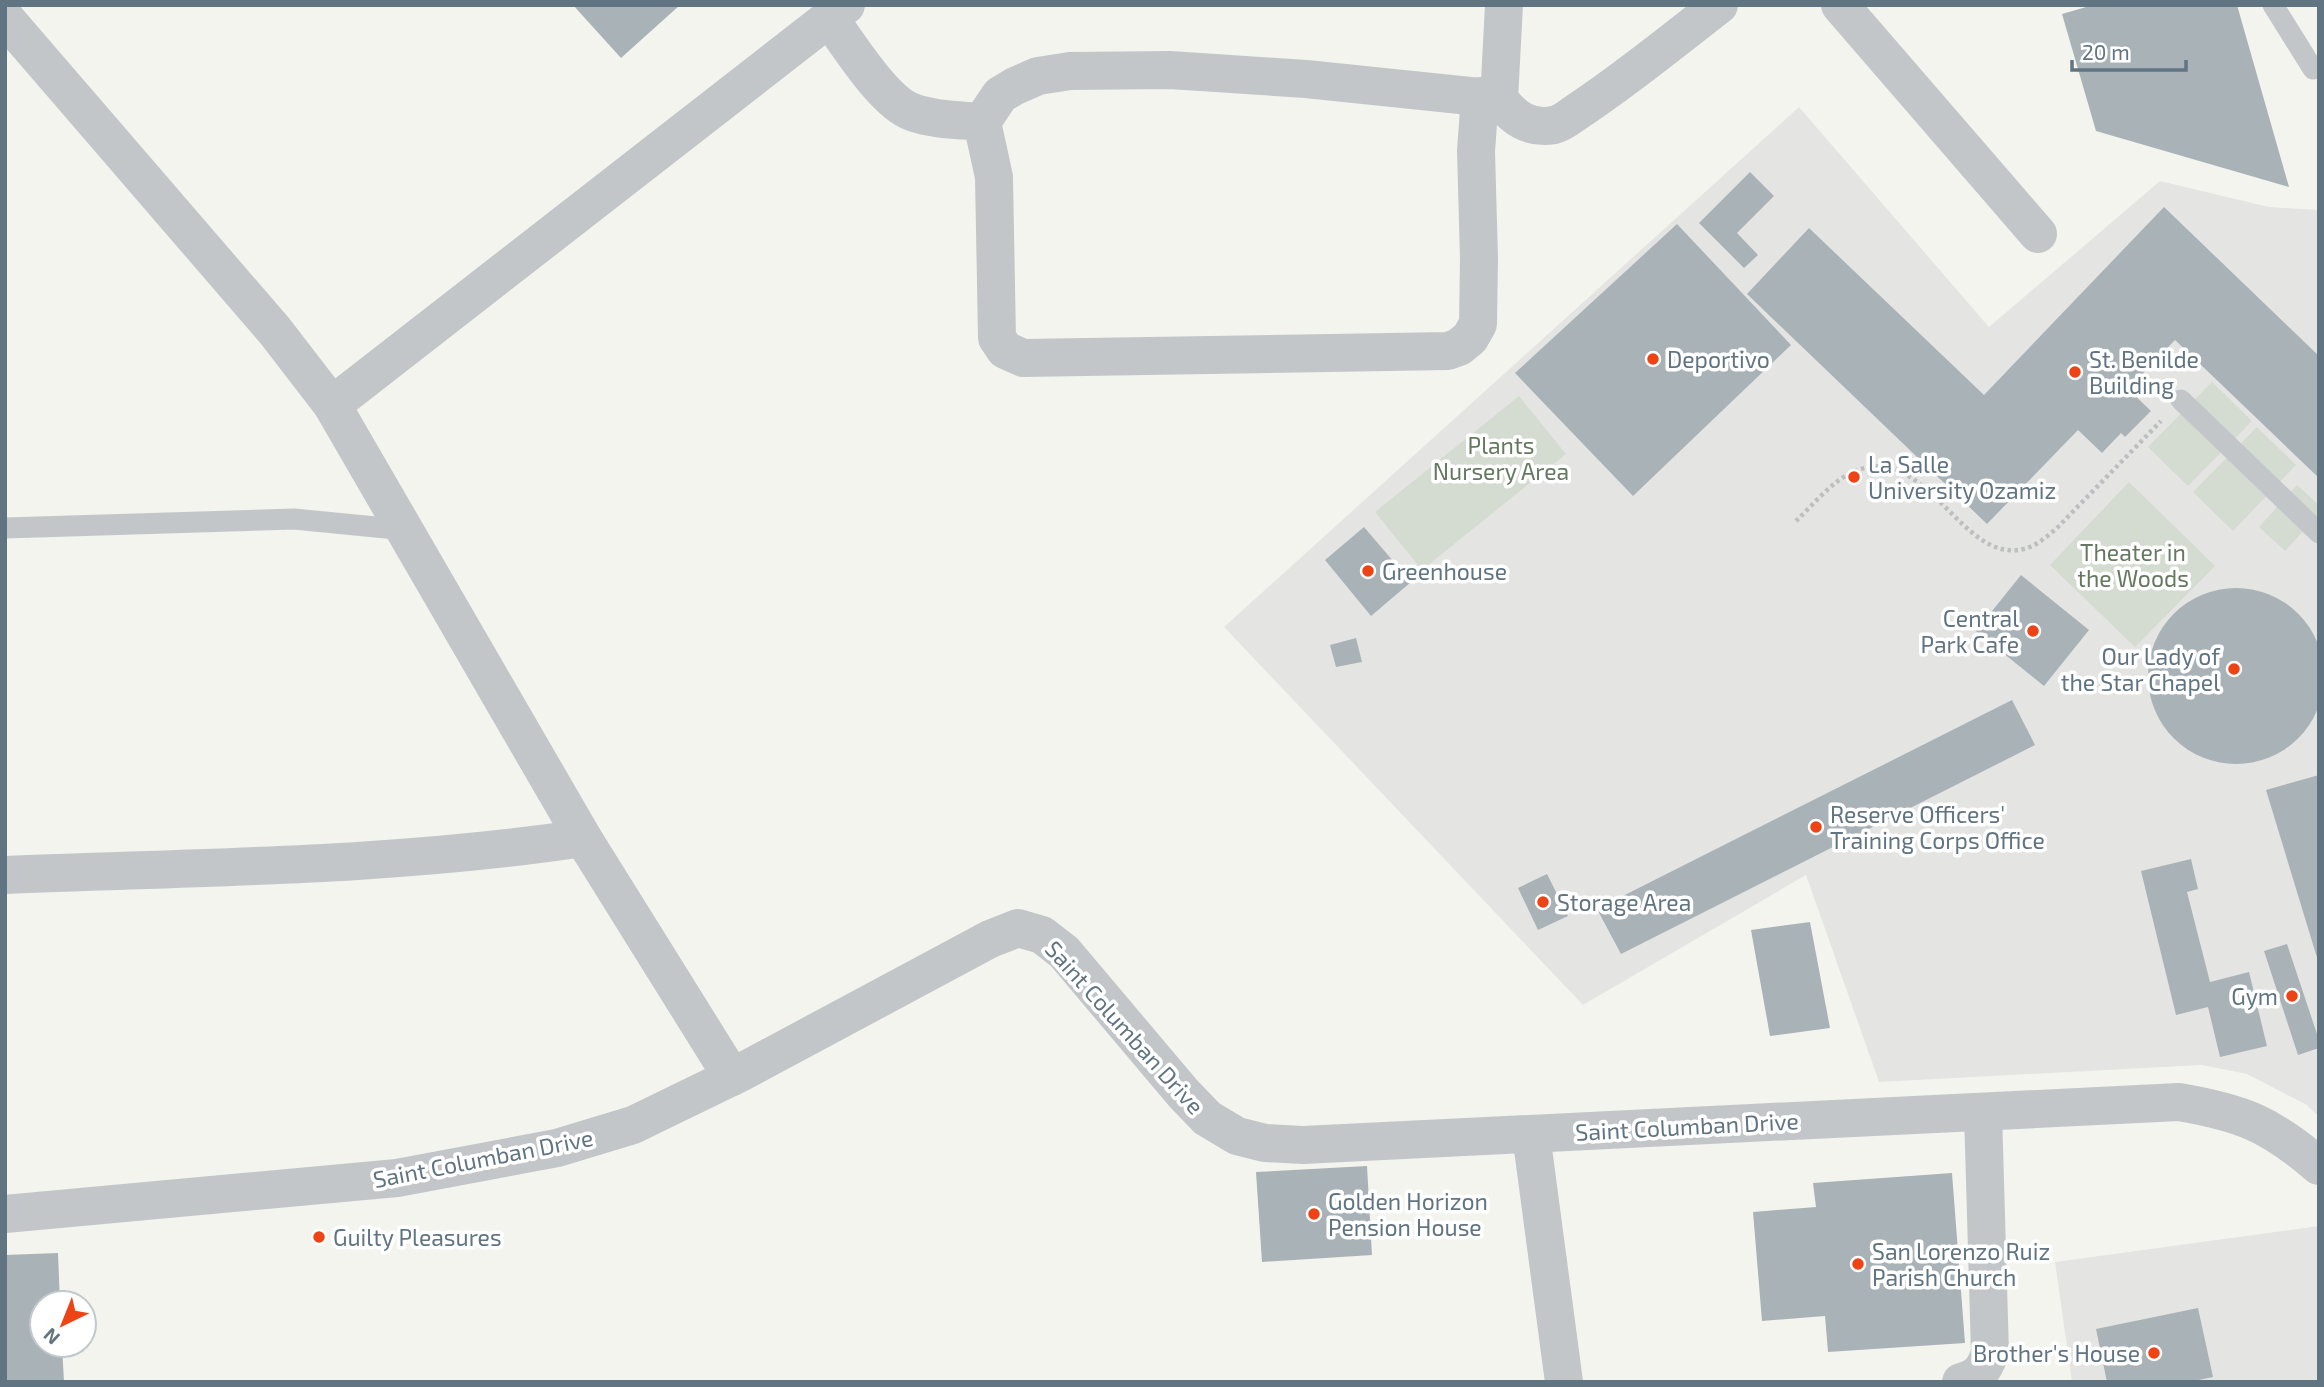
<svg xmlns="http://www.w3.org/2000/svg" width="2324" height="1387" font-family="'Exo 2',sans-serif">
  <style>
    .built { fill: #e4e5e3 }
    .green { fill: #d4dbd0 }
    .building { fill: #a9b2b6 }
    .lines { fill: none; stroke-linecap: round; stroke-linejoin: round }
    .path { stroke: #bcbec0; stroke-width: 4.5; stroke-dasharray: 3.5 3.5; stroke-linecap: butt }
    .lane { stroke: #c3c6c9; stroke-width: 21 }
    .street { stroke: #c3c6c9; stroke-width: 38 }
    .poi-dot { fill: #ee4314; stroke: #fff; stroke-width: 2.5 }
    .labels { text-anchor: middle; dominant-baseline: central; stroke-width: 7; stroke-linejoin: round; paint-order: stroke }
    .poi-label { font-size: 23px; fill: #617482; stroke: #fff; text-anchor: start }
    .park-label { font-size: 23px; fill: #657960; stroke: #fff }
    .street-label { font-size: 23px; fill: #617482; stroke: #fff }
  </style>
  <rect width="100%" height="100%" fill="#f4f4ef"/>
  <!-- built -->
  <g class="built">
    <polygon points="1799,107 1989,327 2160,181 2269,207 2319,210 2319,1117 2307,1105 2247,1074 2202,1065 1879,1082 1806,875 1583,1005 1224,627"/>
    <polygon points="2319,1226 2319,1382 2072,1382 2055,1262"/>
  </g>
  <!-- green -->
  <g class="green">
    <polygon points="2212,382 2252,421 2188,486 2148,447"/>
    <polygon points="1519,396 1566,454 1422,570 1375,512"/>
    <polygon points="2257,427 2296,465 2233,531 2193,492"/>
    <polygon points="2129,482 2215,566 2135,647 2050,565"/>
    <polygon points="2297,485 2319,505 2319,514 2285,551 2259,527"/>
  </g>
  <!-- building -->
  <g class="building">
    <polygon points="573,5 680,5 621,58"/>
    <polygon points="2093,5 2237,5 2289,187 2096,131 2062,14"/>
    <polygon points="1750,172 1774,196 1737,233 1758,255 1744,268 1699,223"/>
    <polygon points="2164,207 2319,356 2319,478 2175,340 2128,389 2151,411 2125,437 2121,433 2102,453 2078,430 1987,524 1747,294 1809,228 1984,395"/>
    <polygon points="1677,224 1791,345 1633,496 1515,373"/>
    <polygon points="1364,527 1411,582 1371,616 1325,560"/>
    <polygon points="2021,575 2089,630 2044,686 1976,631"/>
    <circle cx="2236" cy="676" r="88"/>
    <polygon points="1356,638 1362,662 1336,667 1330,645"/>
    <polygon points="2012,700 2035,745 1621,954 1597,909"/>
    <polygon points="2319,775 2319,961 2318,961 2266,790"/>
    <polygon points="2191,859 2198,889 2187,892 2210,982 2249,972 2267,1046 2220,1057 2208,1007 2176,1015 2141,871"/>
    <polygon points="1547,874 1568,916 1538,930 1518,888"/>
    <polygon points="1810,922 1830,1028 1770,1036 1751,930"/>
    <polygon points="2287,944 2319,1040 2319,1048 2298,1055 2264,951"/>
    <polygon points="1367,1166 1372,1255 1262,1262 1256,1172"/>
    <polygon points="1952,1173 1965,1343 1828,1352 1825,1316 1762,1321 1753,1212 1816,1207 1813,1183"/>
    <polygon points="58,1253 60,1303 42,1303 42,1345 62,1345 64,1382 5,1382 5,1255"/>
    <polygon points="2198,1308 2213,1377 2189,1382 2107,1382 2096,1329"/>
  </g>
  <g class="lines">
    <!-- path -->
    <path class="path" d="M1796 521C1813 505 1832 481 1853 472 1927 439 1960 565 2024 549 2036 546 2046 537 2056 529L2161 421"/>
    <!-- lane -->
    <g class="lane">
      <polyline points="2273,5 2313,69"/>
      <polyline points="2181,400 2319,533"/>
      <polyline points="5,528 294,519 406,530"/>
    </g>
    <!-- street -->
    <g class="street">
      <polyline points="1840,5 2038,234"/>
      <polyline points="5,18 275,331 332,405 583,838 732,1077"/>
      <path d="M830 19C848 44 884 102 912 112 933 120 960 120 982 122L994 177 997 338 1005 350 1023 358 1448 351 1459 347 1470 338 1478 324 1479 258 1476 151 1480 96"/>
      <path d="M1499 99C1513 117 1529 130 1554 125 1563 123 1573 114 1581 109 1629 77 1674 40 1719 5"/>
      <polyline points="982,122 1000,95 1015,86 1038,76 1070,71 1170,70 1306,79 1499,99 1504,5"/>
      <polyline points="332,405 846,5"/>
      <path d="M5 875C198 867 392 867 583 838"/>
      <polyline points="1531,1134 1564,1382"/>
      <path d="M5 1214 397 1178 557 1148 633 1125 740 1073 990 939 1018 928 1042 935 1064 952 1183 1093 1207 1118 1237 1136 1265 1143 1303 1145 2179 1102C2243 1113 2270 1124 2319 1166"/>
      <path d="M1961 1382C1979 1377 1984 1370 1990 1353L1983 1112"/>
    </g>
  </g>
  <!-- markers -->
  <g class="poi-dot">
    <circle cx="1653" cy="359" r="7"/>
    <circle cx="2075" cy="372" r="7"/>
    <circle cx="1854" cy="477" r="7"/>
    <circle cx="1368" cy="571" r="7"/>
    <circle cx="2033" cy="631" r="7"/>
    <circle cx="2234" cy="669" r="7"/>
    <circle cx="1816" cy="827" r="7"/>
    <circle cx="1543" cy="902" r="7"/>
    <circle cx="2292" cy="996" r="7"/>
    <circle cx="1314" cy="1214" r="7"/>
    <circle cx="319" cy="1237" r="7"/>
    <circle cx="1858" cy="1264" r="7"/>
    <circle cx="2154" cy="1353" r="7"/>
  </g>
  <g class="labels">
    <!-- poi labels -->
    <g class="poi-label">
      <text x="1667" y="359">Deportivo</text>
      <text x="2089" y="359">St. Benilde<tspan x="2089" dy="26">Building</tspan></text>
      <text x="1868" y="464">La Salle<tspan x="1868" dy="26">University Ozamiz</tspan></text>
      <text x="1382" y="571">Greenhouse</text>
      <text x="2019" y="618" text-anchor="end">Central<tspan x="2019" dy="26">Park Cafe</tspan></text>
      <text x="2220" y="656" text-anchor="end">Our Lady of<tspan x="2220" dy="26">the Star Chapel</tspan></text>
      <text x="1830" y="814">Reserve Officers'<tspan x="1830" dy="26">Training Corps Office</tspan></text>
      <text x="1557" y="902">Storage Area</text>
      <text x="2278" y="996" text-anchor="end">Gym</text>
      <text x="1328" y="1201">Golden Horizon<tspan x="1328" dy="26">Pension House</tspan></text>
      <text x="333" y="1237">Guilty Pleasures</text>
      <text x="1872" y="1251">San Lorenzo Ruiz<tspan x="1872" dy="26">Parish Church</tspan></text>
      <text x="2140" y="1353" text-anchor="end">Brother's House</text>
    </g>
    <!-- park labels -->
    <g class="park-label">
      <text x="1501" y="445">Plants<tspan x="1501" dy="26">Nursery Area</tspan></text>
      <text x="2133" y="552">Theater in<tspan x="2133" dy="26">the Woods</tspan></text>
    </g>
    <!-- street labels -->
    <g class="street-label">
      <text transform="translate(1125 1027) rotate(48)">Saint Columban Drive</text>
      <text transform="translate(1687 1126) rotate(-3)">Saint Columban Drive</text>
      <text transform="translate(483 1158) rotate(-11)">Saint Columban Drive</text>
    </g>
  </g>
  <!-- border -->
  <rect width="2324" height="1387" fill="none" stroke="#617482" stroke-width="14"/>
  <!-- north arrow -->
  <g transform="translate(63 1324) rotate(223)"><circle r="33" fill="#ffffff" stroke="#c0c7cd" stroke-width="2"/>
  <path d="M0-5L12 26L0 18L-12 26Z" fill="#ee4314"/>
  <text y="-10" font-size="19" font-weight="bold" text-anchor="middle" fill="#617482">N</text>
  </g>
  <!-- scale -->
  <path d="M2072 60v10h114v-10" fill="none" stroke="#617482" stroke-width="3.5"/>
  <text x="2082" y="60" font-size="21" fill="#617482" stroke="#ffffff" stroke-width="5" paint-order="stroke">20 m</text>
</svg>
